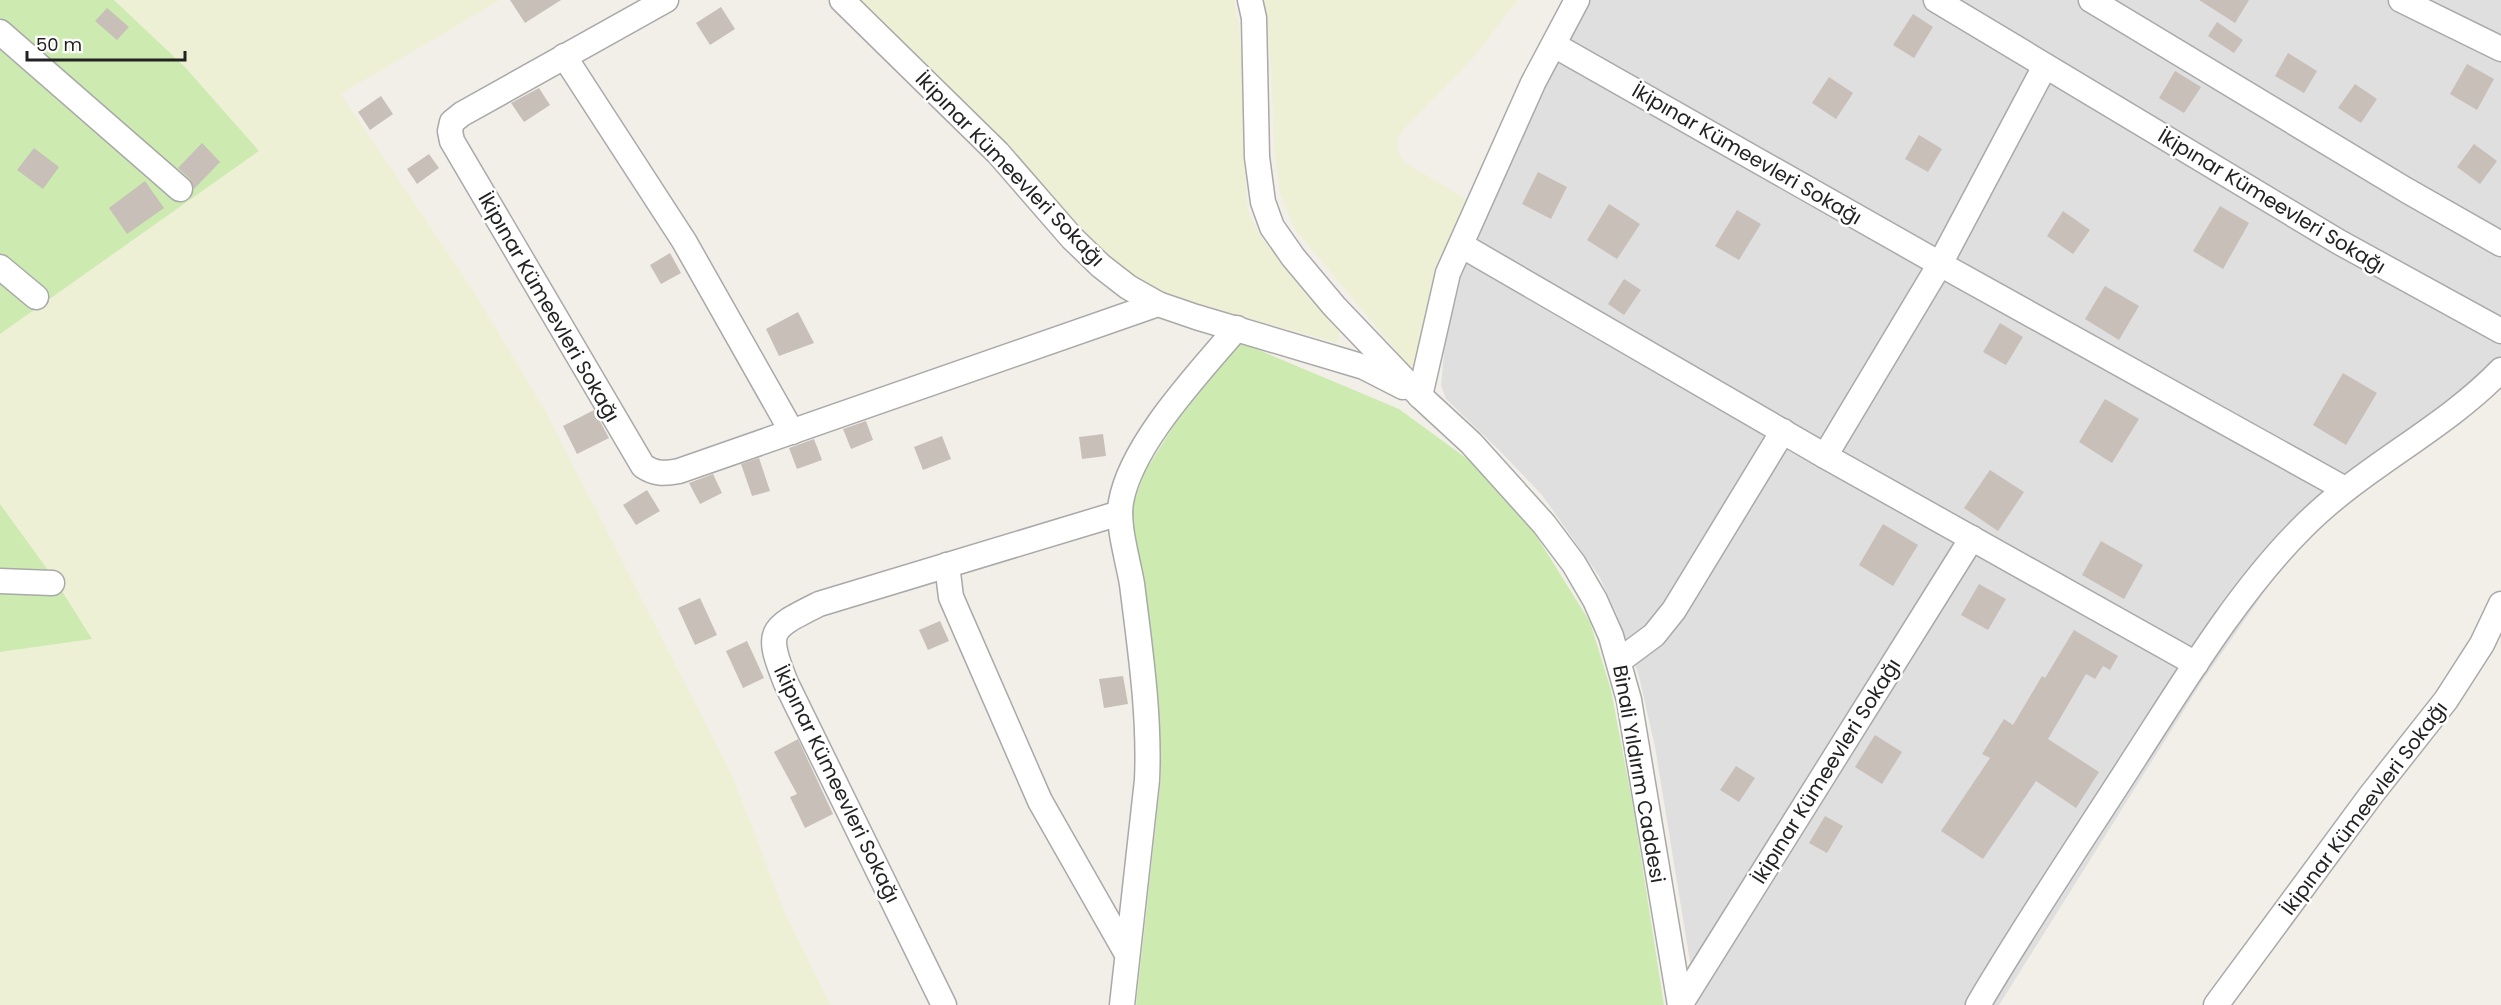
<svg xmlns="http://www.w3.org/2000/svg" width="2501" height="1005" font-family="Poppins,sans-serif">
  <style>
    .residential { fill: #e0dfdf }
    .farmland { fill: #eef0d5 }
    .grass { fill: #cdebb0 }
    .building { fill: #c7bfb8 }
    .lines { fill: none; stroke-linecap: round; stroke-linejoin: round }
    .minor-casing { stroke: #a9a9a9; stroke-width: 27 }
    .minor { stroke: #fff; stroke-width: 24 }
    .labels { text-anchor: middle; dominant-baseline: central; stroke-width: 5; stroke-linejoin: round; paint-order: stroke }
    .street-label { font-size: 20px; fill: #222; stroke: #fff }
  </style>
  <rect width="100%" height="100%" fill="#f2efe9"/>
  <!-- residential -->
  <polygon class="residential" points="1589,0 2199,0 2203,3 2205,0 2501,0 2501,382 2359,494 2317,530 2280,569 2201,683 1999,1005 1697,1005 1655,747 1639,676 1617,615 1599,576 1542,495 1500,451 1446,399 1441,385 1445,343 1462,274 1531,108"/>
  <!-- farmland -->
  <g class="farmland">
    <polygon points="114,0 500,0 341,94 471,287 546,412 732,775 784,910 830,1005 0,1005 0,652 91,639 53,577 0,504 0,334 259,151 185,67"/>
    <polygon points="857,0 1234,0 1239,24 1242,64 1246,193 1249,214 1263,240 1340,332 1337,343 1165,295 1118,267 977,117"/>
    <polygon points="1263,0 1518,0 1472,59 1402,131 1397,141 1398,150 1404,162 1466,199 1445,253 1416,375 1294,228 1280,193 1274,149 1271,66"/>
  </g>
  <!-- grass -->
  <g class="grass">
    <polygon points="0,0 114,0 185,67 259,151 0,334"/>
    <polygon points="1240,342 1399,409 1473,463 1534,532 1590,622 1611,690 1633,806 1664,1005 1136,1005 1161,777 1156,697 1131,512 1144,473 1176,422"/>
    <polygon points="0,504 53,577 92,639 0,652"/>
  </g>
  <!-- building -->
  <g class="building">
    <polygon points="510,0 561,0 525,23"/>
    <polygon points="2199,0 2249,0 2235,23"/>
    <polygon points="721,7 735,29 710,45 696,23"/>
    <polygon points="107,8 129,27 117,40 95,21"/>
    <polygon points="1913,14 1933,27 1914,58 1893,45"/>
    <polygon points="2217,22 2243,40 2234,53 2208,36"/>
    <polygon points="2288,53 2317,71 2304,93 2275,76"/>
    <polygon points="2467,64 2494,79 2477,110 2450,94"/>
    <polygon points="2175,71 2201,87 2184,113 2159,98"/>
    <polygon points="1829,77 1853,93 1836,119 1812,103"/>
    <polygon points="2355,84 2377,99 2361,123 2338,108"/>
    <polygon points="539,88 550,105 524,122 511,103"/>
    <polygon points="381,96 393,114 370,130 358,112"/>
    <polygon points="1919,135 1942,149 1928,172 1905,159"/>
    <polygon points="202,143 220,162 194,189 190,179 178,168"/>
    <polygon points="2474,144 2497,161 2480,184 2457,167"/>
    <polygon points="34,148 59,167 43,189 17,170"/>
    <polygon points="429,154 439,168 417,184 407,169"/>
    <polygon points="1538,172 1567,187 1551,219 1522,204"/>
    <polygon points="145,181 164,208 127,234 109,208"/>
    <polygon points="1609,204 1640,224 1617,259 1587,240"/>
    <polygon points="2220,206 2249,223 2223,269 2193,251"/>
    <polygon points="1737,210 1761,224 1739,260 1715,246"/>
    <polygon points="2063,211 2090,230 2073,254 2047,236"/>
    <polygon points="670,253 681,273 661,284 650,265"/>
    <polygon points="1624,279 1641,290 1624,315 1608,304"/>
    <polygon points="2105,286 2139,306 2119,340 2085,319"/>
    <polygon points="798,312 814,343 779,356 766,329"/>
    <polygon points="2000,323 2023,337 2006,365 1983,352"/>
    <polygon points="2343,373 2377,393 2346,445 2313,425"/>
    <polygon points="2105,399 2139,419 2112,463 2079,442"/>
    <polygon points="594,410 609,438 577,454 563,426"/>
    <polygon points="866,421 873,440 851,449 843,429"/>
    <polygon points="1103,434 1106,456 1082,459 1079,437"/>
    <polygon points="942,436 951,459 923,470 914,447"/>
    <polygon points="814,439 822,460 797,469 789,448"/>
    <polygon points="759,458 770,491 752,496 741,464"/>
    <polygon points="1990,470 2024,492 1998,531 1964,508"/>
    <polygon points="713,474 722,493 700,504 689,483"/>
    <polygon points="647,490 660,511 636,525 623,505"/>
    <polygon points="1883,524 1918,545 1893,586 1859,565"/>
    <polygon points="2101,541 2143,565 2124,599 2082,575"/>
    <polygon points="1979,584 2006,599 1988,630 1961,615"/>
    <polygon points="700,598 717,635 695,645 678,608"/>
    <polygon points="940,621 949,641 928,650 919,630"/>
    <polygon points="2074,630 2118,656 2110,670 2103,666 2095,679 2086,674 2048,739 2099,772 2076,808 2036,781 1983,859 1941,831 1990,758 1982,754 2004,719 2013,725 2042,676 2045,678"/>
    <polygon points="747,641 764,678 743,688 726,651"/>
    <polygon points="1123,676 1128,704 1104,708 1099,679"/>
    <polygon points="1875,735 1902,752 1882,784 1855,767"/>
    <polygon points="798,739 833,814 805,828 790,797 797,794 774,752"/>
    <polygon points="1736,766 1755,778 1739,802 1720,790"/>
    <polygon points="1825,816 1843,826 1827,853 1809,843"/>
  </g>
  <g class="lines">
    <defs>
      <g id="minor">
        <path d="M666 0 462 114 452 122 450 131 452 141 643 466C655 474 664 474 679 471L1158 304"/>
        <polyline points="842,0 998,153 1072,238 1101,266 1128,287 1158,304 1196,317 1364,367 1403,387"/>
        <polyline points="1250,0 1254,18 1257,157 1263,202 1272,227 1293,257 1334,306 1420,396 1471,443 1544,524 1574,564 1595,600 1611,636 1629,700 1680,1005"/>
        <polyline points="1936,0 2339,242 2501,331"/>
        <polyline points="2091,0 2406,190 2501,244"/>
        <polyline points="2401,0 2501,49"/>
        <polyline points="0,32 180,189"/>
        <polyline points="1554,45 1940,264 2345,489"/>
        <polyline points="564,56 684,241 792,432"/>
        <polyline points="1461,245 1825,456 2196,664"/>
        <polyline points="0,267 36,297"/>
        <polyline points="1420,396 1448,273 1533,83 1577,0"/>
        <polyline points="1825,456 1940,264 2045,66"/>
        <polyline points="947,565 951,597 1040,801 1127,954"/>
        <polyline points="0,581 52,583"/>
        <polyline points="1619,661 1654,635 1674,610 1783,431"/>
        <path d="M944 1005 786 683C765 630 769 629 819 604L1120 513"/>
        <path d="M1122 1005 1147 780C1150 715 1140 649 1132 584 1128 560 1117 526 1121 502 1131 444 1199 373 1237 328"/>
        <polyline points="1680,1005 1972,538"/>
        <path d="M1978 1005C2028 920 2083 839 2136 756 2185 680 2238 592 2302 528 2362 467 2442 431 2501 370"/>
        <polyline points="2216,1005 2371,795 2446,700 2482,644 2501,604"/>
      </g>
    </defs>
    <!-- minor casing -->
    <use href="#minor" class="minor-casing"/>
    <!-- minor -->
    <use href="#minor" class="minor"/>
  </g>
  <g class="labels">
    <!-- street labels -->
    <g class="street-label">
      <text transform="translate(1747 154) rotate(30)">İkipınar Kümeevleri Sokağı</text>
      <text transform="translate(1010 169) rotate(46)">İkipınar Kümeevleri Sokağı</text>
      <text transform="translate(2272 201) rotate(31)">İkipınar Kümeevleri Sokağı</text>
      <text transform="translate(549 307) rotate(60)">İkipınar Kümeevleri Sokağı</text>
      <text transform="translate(1826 771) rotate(-58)">İkipınar Kümeevleri Sokağı</text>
      <text transform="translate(1639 774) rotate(80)">Binali Yıldırım Caddesi</text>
      <text transform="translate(837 784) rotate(64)">İkipınar Kümeevleri Sokağı</text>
      <text transform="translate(2364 808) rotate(-53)">İkipınar Kümeevleri Sokağı</text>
    </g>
  </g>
  <!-- scale -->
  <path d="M27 51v9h158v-9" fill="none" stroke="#222222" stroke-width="3"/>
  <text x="36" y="51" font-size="18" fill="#222222" stroke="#ffffff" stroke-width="4.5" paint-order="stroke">50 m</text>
</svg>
